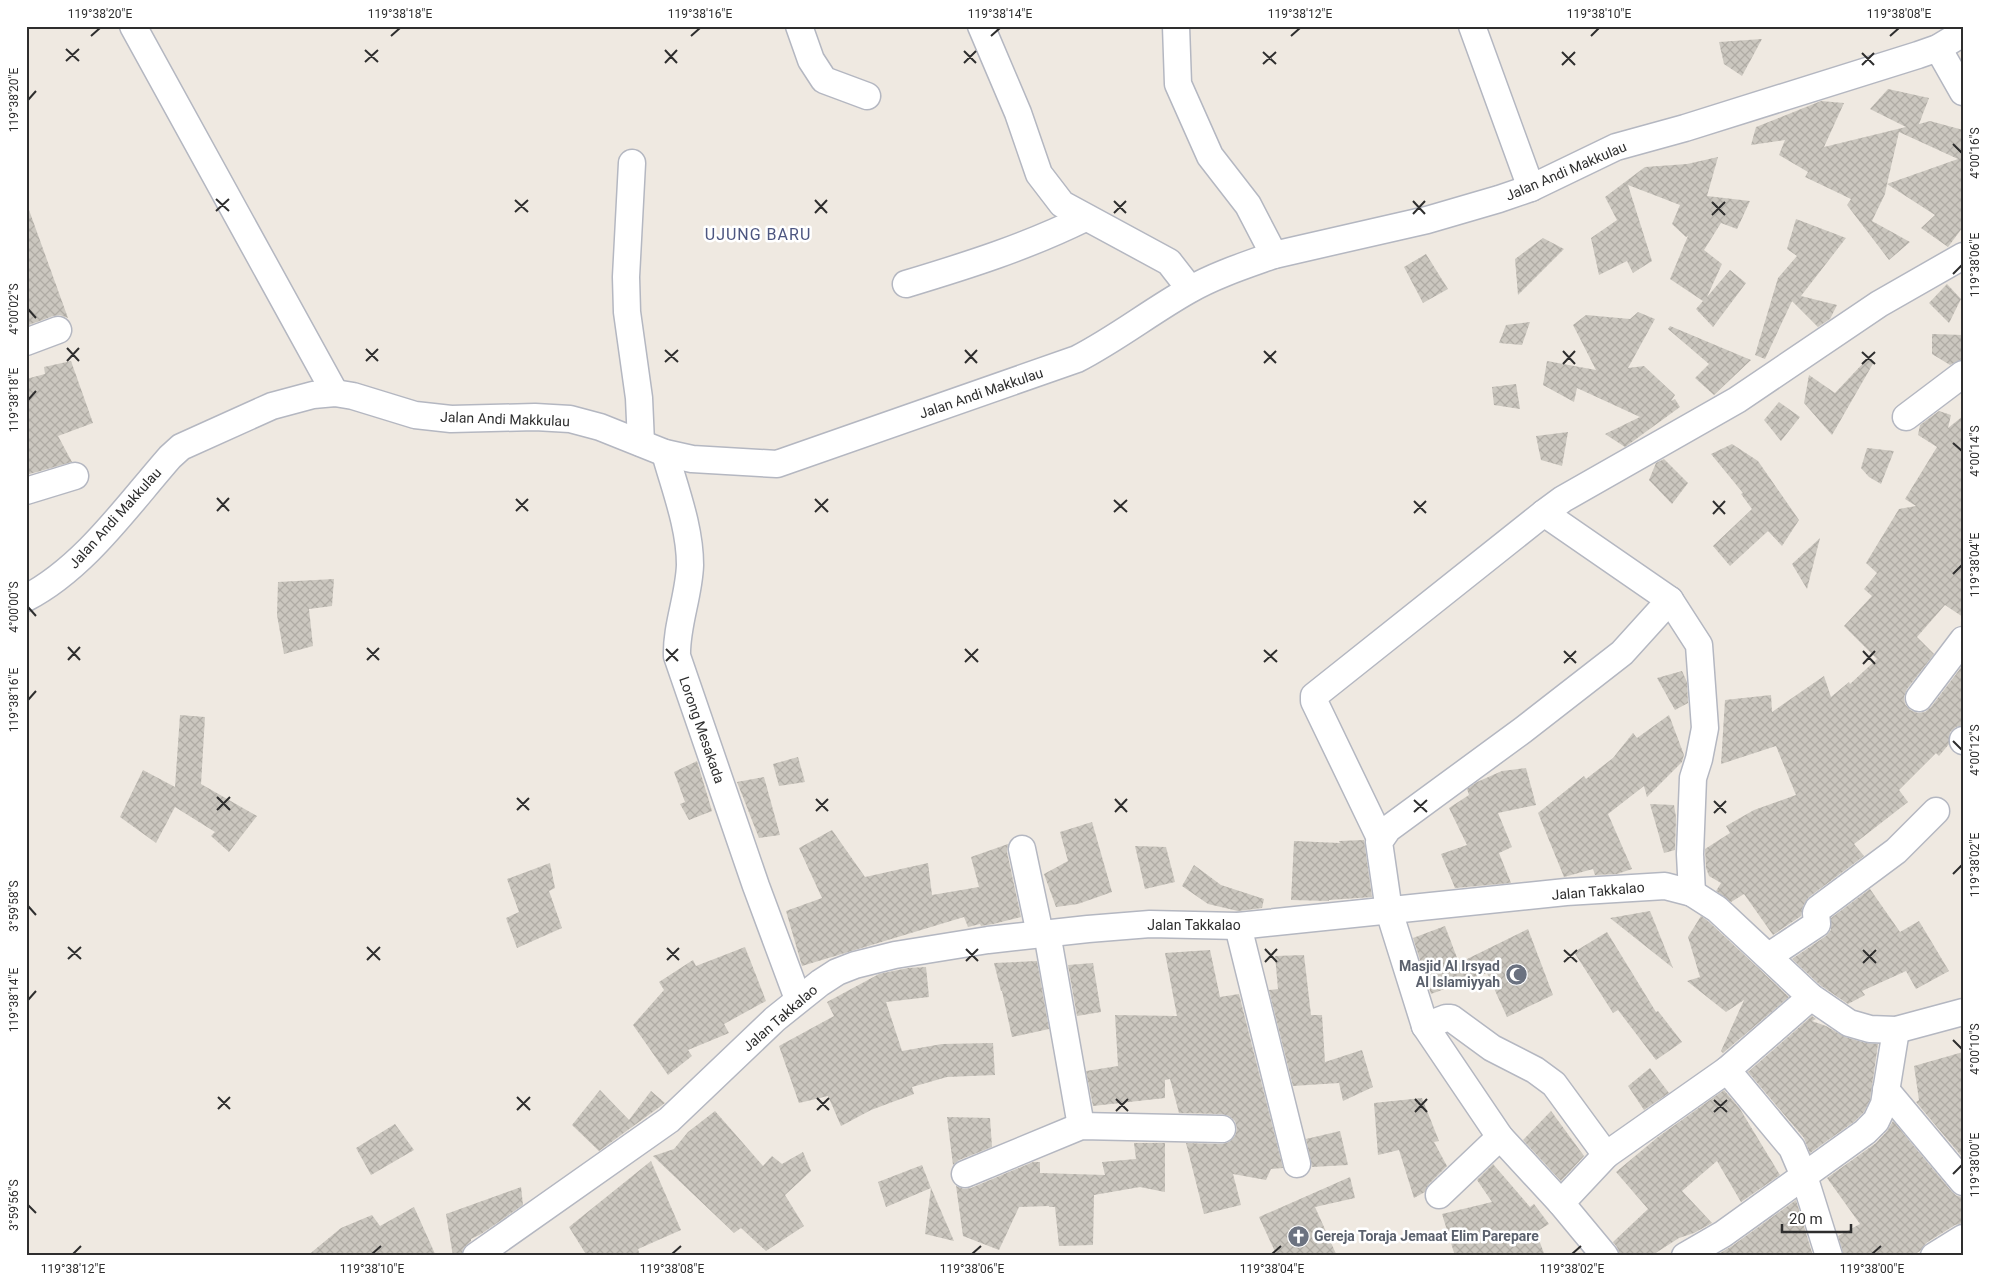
<svg xmlns="http://www.w3.org/2000/svg" width="1989" height="1282" font-family="Roboto,sans-serif">
  <style>
    .building { fill: url(#building-cross-hatch); fill-rule: evenodd }
    .lines { fill: none; stroke-linecap: round; stroke-linejoin: round }
    .minor-casing { stroke: #b4b7c1; stroke-width: 29 }
    .minor { stroke: #fff; stroke-width: 26 }
    .ticks { fill: none; stroke: #2e2e2e; stroke-width: 2 }
    .labels { text-anchor: middle; dominant-baseline: central; stroke-width: 5; stroke-linejoin: round; paint-order: stroke }
    .street-label { font-size: 14px; fill: #2e2e2e; stroke: #fff }
    .worship-label { font-size: 14px; font-weight: bold; fill: #5b616d; stroke: #fff; text-anchor: end }
    .quarter-label { font-size: 16px; letter-spacing: 1px; fill: #4d5680; stroke: #fff }
    .neatline { fill: none; stroke: #2e2e2e; stroke-width: 2 }
    .ticks-label { font-size: 12px; text-anchor: middle; fill: #2e2e2e }
  </style>
  <defs>
    <pattern id="building-cross-hatch" width="8" height="8" patternUnits="userSpaceOnUse" patternTransform="scale(1.25)"><rect width="8" height="8" fill="#cbc7bf"/><path d="M0 0l8 8M0 8l8-8" fill="none" stroke="#afaba4"/></pattern>
  </defs>
  <rect width="100%" height="100%" fill="#efe9e1"/>
  <!-- building -->
  <g class="building">
    <polygon points="1762,39 1742,76 1724,64 1719,42"/>
    <path d="M1888 89 1929 98 1919 124 1930 121 1963 130V227L1948 247 1921 228 1935 215 1887 184 1885 194 1872 221 1910 242 1889 260 1847 205 1851 199 1805 177 1808 172 1779 155 1785 140 1751 145 1756 127 1821 101 1844 103 1824 147 1906 127 1870 109ZM1899 132 1958 159 1887 184Z"/>
    <polygon points="1718,157 1707,196 1750,201 1737,229 1721,223 1704,250 1722,264 1707,297 1730,270 1746,283 1713,327 1696,309 1703,301 1670,279 1688,236 1686,237 1672,224 1680,205 1628,185 1652,261 1633,273 1627,261 1599,275 1591,238 1617,220 1605,197 1645,167 1687,164"/>
    <polygon points="29,210 68,318 60,315 53,316 26,326 26,211"/>
    <polygon points="1796,219 1846,238 1801,296 1837,305 1830,319 1818,327 1792,301 1765,359 1755,355 1778,278 1797,256 1787,249"/>
    <polygon points="1543,238 1564,249 1518,295 1515,259"/>
    <polygon points="1426,254 1448,289 1423,303 1404,267"/>
    <polygon points="1947,284 1961,299 1949,323 1929,303"/>
    <polygon points="1638,312 1655,319 1628,368 1644,366 1675,395 1671,401 1675,399 1680,407 1625,447 1605,434 1640,417 1577,388 1574,402 1543,385 1547,361 1596,370 1573,325 1586,315 1630,319"/>
    <polygon points="1530,322 1522,345 1499,343 1506,325"/>
    <polygon points="1670,326 1751,360 1714,395 1695,378 1709,364 1668,329"/>
    <polygon points="1932,334 1963,335 1962,359 1950,365 1932,354"/>
    <polygon points="1868,358 1874,362 1832,435 1804,403 1809,375 1835,393"/>
    <polygon points="71,361 93,423 58,436 72,462 26,475 26,379 45,374 44,367"/>
    <polygon points="1516,384 1520,409 1494,405 1492,387"/>
    <polygon points="1779,402 1800,417 1781,441 1764,420"/>
    <polygon points="1939,411 1951,415 1948,428 1963,416 1963,617 1945,605 1917,637 1934,654 1907,689 1904,697 1905,704 1910,710 1918,713 1925,712 1931,707 1963,665 1963,725 1956,727 1950,732 1949,744 1939,756 1936,753 1899,790 1908,802 1854,844 1864,856 1809,897 1803,906 1801,916 1773,935 1744,894 1731,902 1716,891 1721,883 1709,876 1706,868 1705,849 1730,833 1726,826 1754,810 1796,795 1776,746 1721,764 1725,700 1771,695 1772,712 1824,676 1831,697 1849,682 1850,684 1877,659 1844,626 1872,596 1864,589 1877,573 1866,563 1899,509 1916,506 1905,499 1937,447 1918,435 1920,425"/>
    <polygon points="1568,432 1562,466 1541,460 1536,436"/>
    <polygon points="1732,444 1758,461 1799,520 1782,546 1768,531 1730,566 1713,546 1752,509 1741,494 1743,493 1711,454"/>
    <polygon points="1867,448 1894,451 1881,484 1869,477 1861,468"/>
    <polygon points="1664,459 1688,483 1672,504 1649,480 1656,463"/>
    <polygon points="1820,538 1807,589 1792,564"/>
    <polygon points="334,579 332,606 309,609 313,646 284,654 277,615 278,582"/>
    <polygon points="1682,671 1687,682 1688,703 1675,710 1657,678"/>
    <polygon points="180,715 205,717 201,784 257,816 229,852 211,836 215,832 175,807 156,843 120,817 143,770 175,787"/>
    <polygon points="1669,715 1684,755 1682,762 1647,797 1644,786 1608,814 1632,869 1617,874 1595,875 1593,869 1564,877 1538,813 1584,776 1586,779 1613,758 1633,733 1637,738"/>
    <polygon points="798,757 805,782 779,786 773,764"/>
    <polygon points="697,761 712,811 689,820 680,804 685,802 674,772"/>
    <polygon points="1526,768 1536,805 1498,813 1512,847 1499,853 1511,883 1455,888 1441,854 1467,845 1449,808 1469,795 1467,789 1477,782 1502,771"/>
    <polygon points="764,777 780,835 759,838 737,782"/>
    <polygon points="1650,804 1674,805 1676,817 1675,850 1664,853"/>
    <polygon points="1092,822 1112,892 1078,904 1056,907 1044,874 1068,861 1060,832"/>
    <polygon points="832,830 865,877 928,863 932,895 979,887 971,857 1008,844 1007,852 1021,917 993,924 981,926 980,924 968,927 964,917 802,966 786,911 822,898 799,848"/>
    <polygon points="1364,840 1372,897 1329,900 1329,901 1291,900 1294,841 1340,843 1339,841"/>
    <polygon points="1135,846 1166,847 1175,882 1145,889"/>
    <polygon points="550,863 555,888 549,891 562,928 517,948 506,918 519,912 507,879"/>
    <polygon points="1194,865 1221,885 1264,899 1262,908 1238,911 1208,904 1182,886"/>
    <polygon points="1870,889 1900,932 1919,921 1949,971 1916,989 1906,971 1862,991 1865,995 1848,1004 1820,985 1792,959 1826,936 1831,930 1831,918"/>
    <polygon points="1650,911 1673,968 1610,918"/>
    <polygon points="1701,916 1708,921 1789,997 1723,1053 1721,1051 1744,1000 1726,1012 1687,981 1700,977 1688,937"/>
    <polygon points="1445,926 1459,963 1528,929 1553,995 1507,1017 1487,973 1431,994 1413,938"/>
    <polygon points="1607,932 1656,1012 1658,1011 1682,1042 1656,1060 1618,1010 1613,1013 1574,952"/>
    <polygon points="745,947 766,1001 724,1024 729,1033 688,1050 692,1056 668,1075 633,1025 664,990 659,982 693,960 696,966"/>
    <polygon points="1210,950 1220,997 1239,994 1283,1168 1271,1169 1266,1180 1233,1174 1241,1205 1204,1214 1186,1143 1222,1144 1229,1142 1235,1136 1237,1129 1235,1121 1229,1116 1222,1114 1179,1113 1170,1079 1165,1080 1165,1098 1093,1106 1086,1071 1118,1066 1115,1015 1177,1016 1165,953"/>
    <polygon points="1304,955 1311,1015 1322,1015 1325,1062 1362,1050 1373,1087 1343,1101 1339,1083 1293,1086 1269,990 1278,989 1275,956"/>
    <polygon points="1037,961 1049,1029 1012,1037 1002,991 1001,991 994,963"/>
    <polygon points="1093,963 1101,1012 1077,1016 1068,965"/>
    <polygon points="926,967 929,997 886,1002 902,1051 942,1044 993,1043 995,1075 947,1077 912,1087 914,1094 871,1110 841,1126 828,1096 799,1103 779,1046 834,1016 827,1002 879,974 908,968"/>
    <polygon points="1812,1016 1816,1019 1812,1021 1826,1026 1845,1037 1866,1043 1878,1044 1870,1100 1864,1112 1855,1121 1810,1153 1804,1138 1748,1072"/>
    <polygon points="1963,1052 1963,1158 1916,1102 1919,1100 1914,1066"/>
    <polygon points="1650,1068 1669,1093 1644,1110 1628,1086"/>
    <polygon points="600,1090 629,1120 651,1091 665,1103 599,1151 572,1125"/>
    <polygon points="1724,1090 1740,1109 1780,1175 1741,1202 1717,1161 1682,1191 1712,1223 1694,1233 1679,1238 1651,1256 1620,1256 1617,1247 1613,1242 1648,1209 1616,1172 1658,1137"/>
    <polygon points="1422,1098 1439,1141 1434,1142 1447,1166 1429,1184 1425,1192 1414,1198 1399,1150 1378,1155 1374,1103"/>
    <polygon points="715,1111 763,1166 772,1156 782,1164 803,1152 811,1171 785,1195 804,1226 766,1251 741,1228 734,1233 653,1156 674,1149 688,1132"/>
    <polygon points="1551,1111 1584,1156 1561,1181 1523,1140"/>
    <polygon points="947,1117 990,1118 992,1147 959,1160 953,1165"/>
    <polygon points="1893,1121 1952,1192 1957,1196 1963,1197 1963,1223 1955,1225 1926,1243 1920,1251 1912,1256 1844,1256 1838,1236 1860,1224 1827,1178 1876,1143 1887,1131"/>
    <polygon points="395,1124 414,1150 371,1175 356,1148"/>
    <polygon points="1340,1131 1348,1165 1312,1167 1306,1139"/>
    <polygon points="1134,1143 1165,1143 1165,1192 1140,1187 1094,1195 1093,1245 1059,1246 1055,1207 1049,1207 1049,1206 1019,1207 999,1250 963,1236 956,1186 964,1189 971,1188 1033,1162 1040,1162 1040,1173 1105,1175 1102,1162 1136,1159"/>
    <polygon points="651,1161 681,1230 638,1249 640,1256 587,1256 569,1227"/>
    <polygon points="1493,1164 1530,1207 1534,1204 1549,1224 1536,1232 1545,1256 1455,1256 1442,1214 1492,1202 1477,1180"/>
    <polygon points="922,1165 931,1188 886,1207 878,1182"/>
    <polygon points="1350,1177 1355,1198 1315,1207 1337,1256 1277,1256 1259,1217"/>
    <polygon points="521,1187 523,1205 481,1234 471,1239 471,1241 463,1249 462,1254 453,1256 446,1214"/>
    <polygon points="931,1188 954,1241 925,1234"/>
    <polygon points="1796,1200 1813,1256 1715,1256 1732,1246"/>
    <polygon points="414,1207 436,1256 307,1256 341,1228 372,1215 380,1226"/>
  </g>
  <g class="lines">
    <defs>
      <g id="minor">
        <polyline points="133,26 335,393"/>
        <polyline points="799,26 811,60 824,80 867,96"/>
        <polyline points="981,26 1018,113 1039,174 1062,204 1169,262 1190,289"/>
        <polyline points="1176,26 1178,84 1210,156 1248,205 1274,255"/>
        <polyline points="1472,26 1531,188"/>
        <polyline points="1938,48 1963,92"/>
        <polyline points="632,163 626,277 627,312 639,398 641,443"/>
        <path d="M906 284C969 265 1026 247 1085 218"/>
        <polyline points="26,342 58,330"/>
        <polyline points="1906,417 1963,374"/>
        <path d="M665 453C675 489 690 527 690 565 689 596 676 626 677 656L756 886 798 999"/>
        <polyline points="26,491 75,476"/>
        <path d="M26 598C84 568 127 506 170 457L181 447 272 406 313 395 335 393 353 396 415 415 451 419 535 417 570 419 600 427 665 453 692 459 777 464 1077 359C1116 339 1150 312 1189 290 1215 275 1246 265 1274 255L1427 220 1499 199 1531 188 1616 147 1685 128 1918 55 1938 48 1963 33"/>
        <polyline points="1919,698 1963,640"/>
        <polyline points="1963,740 1963,741"/>
        <polyline points="1380,838 1314,701 1314,696 1544,513"/>
        <polyline points="1022,849 1040,934"/>
        <polyline points="1692,893 1690,854 1693,778 1699,759 1705,728 1699,645 1670,600 1544,513 1563,499 1737,400 1879,304 1963,256"/>
        <polyline points="1238,926 1297,1164"/>
        <polyline points="1047,933 1081,1126"/>
        <polyline points="1769,956 1817,924 1816,913 1818,909 1896,851 1936,811"/>
        <polyline points="1811,997 1727,1070 1792,1148 1804,1176 1829,1256"/>
        <polyline points="1425,1026 1446,1018 1451,1018 1492,1048 1535,1070 1554,1084 1606,1155 1561,1203"/>
        <polyline points="1886,1090 1963,1182"/>
        <polyline points="1606,1155 1727,1070"/>
        <polyline points="965,1174 1081,1126 1222,1129"/>
        <polyline points="1439,1195 1500,1137"/>
        <polyline points="476,1256 669,1120 775,1019 820,983 837,972 855,965 895,955 988,940 1088,929 1150,924 1238,926 1566,892 1665,886 1692,893 1717,909 1811,997 1849,1023 1870,1029 1896,1030 1963,1012"/>
        <polyline points="1605,1256 1561,1203 1500,1137 1425,1026 1389,911 1379,842 1388,829 1523,730 1622,653 1670,600"/>
        <polyline points="1685,1256 1723,1234 1865,1132 1876,1121 1884,1104 1896,1030"/>
        <polyline points="1934,1256 1963,1238"/>
      </g>
    </defs>
    <!-- minor casing -->
    <use href="#minor" class="minor-casing"/>
    <!-- minor -->
    <use href="#minor" class="minor"/>
  </g>
  <!-- ticks -->
  <path class="ticks" d="M91 36 100 28M391 36 400 28M691 36 700 28M991 36 1000 28M1291 36 1300 28M1591 36 1599 28M1890 36 1899 28M66 49 79 61M365 50 378 62M665 50 677 63M964 51 976 63M1263 52 1276 64M1562 52 1575 65M1862 53 1874 65M66 61 79 49M365 62 378 50M665 63 677 50M964 63 976 51M1263 64 1276 52M1562 65 1575 52M1862 65 1874 53M28 100 36 91M1953 144 1962 153M216 199 229 211M515 200 528 212M815 200 827 213M1114 201 1126 213M1413 201 1425 214M1712 202 1725 215M216 211 229 199M515 212 528 200M815 213 827 200M1114 213 1126 201M1413 214 1425 201M1712 215 1725 202M1953 274 1962 265M28 309 36 318M67 348 79 361M366 349 378 361M665 350 678 362M965 350 977 363M1264 351 1276 363M1563 351 1575 364M1862 352 1875 364M67 361 79 348M366 361 378 349M665 362 678 350M965 363 977 350M1264 363 1276 351M1563 364 1575 351M1862 364 1875 352M28 400 36 391M1953 443 1962 451M217 498 229 511M516 499 528 511M815 499 828 512M1114 500 1127 512M1414 501 1426 513M1713 501 1725 514M217 511 229 498M516 511 528 499M815 512 828 499M1114 512 1127 500M1414 513 1426 501M1713 514 1725 501M1953 574 1962 565M28 607 36 616M68 647 80 660M367 648 379 660M666 649 678 661M965 649 978 662M1264 650 1277 662M1564 651 1576 663M1863 651 1875 664M68 660 80 647M367 660 379 648M666 661 678 649M965 662 978 649M1264 662 1277 650M1564 663 1576 651M1863 664 1875 651M28 700 36 691M1953 741 1962 750M217 797 230 810M517 798 529 810M816 799 828 811M1115 799 1127 812M1414 800 1427 812M1714 801 1726 813M217 810 230 797M517 810 529 798M816 811 828 799M1115 812 1127 799M1414 812 1427 800M1714 813 1726 801M1953 874 1962 865M28 906 36 915M68 947 81 959M367 947 380 960M667 948 679 960M966 949 978 961M1265 949 1277 962M1564 950 1577 962M1863 950 1876 963M68 959 81 947M367 960 380 947M667 960 679 948M966 961 978 949M1265 962 1277 949M1564 962 1577 950M1863 963 1876 950M28 1000 36 991M1953 1040 1962 1049M218 1097 230 1109M517 1097 530 1110M817 1098 829 1110M1116 1099 1128 1111M1415 1099 1427 1112M1714 1100 1727 1112M218 1109 230 1097M517 1110 530 1097M817 1110 829 1098M1116 1111 1128 1099M1415 1112 1427 1099M1714 1112 1727 1100M1953 1174 1962 1165M28 1205 36 1213M73 1254 81 1246M372 1254 381 1246M672 1254 681 1246M972 1254 981 1246M1272 1254 1281 1246M1572 1254 1581 1246M1872 1254 1881 1246"/>
  <!-- icons -->
  <defs>
    <symbol id="mosque-disc" viewBox="-11 -11 22 22"><circle r="9.5" fill="#6b7280" stroke="#fff"/><path d="M3.5-4.9A6 6 0 1 0 3.5 4.9A5 5 0 1 1 3.5-4.9Z" fill="#fff"/></symbol>
    <symbol id="church-disc" viewBox="-11 -11 22 22"><circle r="9.5" fill="#6b7280" stroke="#fff"/><path d="M-1.2-6h2.4v3.5h3.3v2.4h-3.3V6h-2.4V-.1h-3.3v-2.4h3.3Z" fill="#fff"/></symbol>
  </defs>
  <g fill-rule="evenodd">
    <use href="#mosque-disc" x="1504" y="962" width="25" height="25"/>
    <use href="#church-disc" x="1286" y="1224" width="25" height="25"/>
  </g>
  <g class="labels">
    <!-- street labels -->
    <g class="street-label">
      <text transform="translate(1566 171) rotate(-23)">Jalan Andi Makkulau</text>
      <text transform="translate(981 393) rotate(-19)">Jalan Andi Makkulau</text>
      <text transform="translate(505 419) rotate(2)">Jalan Andi Makkulau</text>
      <text transform="translate(115 518) rotate(-48)">Jalan Andi Makkulau</text>
      <text transform="translate(702 730) rotate(71)">Lorong Mesakada</text>
      <text transform="translate(1598 891) rotate(-5)">Jalan Takkalao</text>
      <text x="1194" y="925">Jalan Takkalao</text>
      <text transform="translate(780 1018) rotate(-41)">Jalan Takkalao</text>
    </g>
    <!-- worship labels -->
    <g class="worship-label">
      <text x="1500" y="966">Masjid Al Irsyad<tspan x="1500" dy="16">Al Islamiyyah</tspan></text>
      <text x="1314" y="1236" text-anchor="start">Gereja Toraja Jemaat Elim Parepare</text>
    </g>
    <!-- quarter labels -->
    <g class="quarter-label">
      <text x="758" y="234">UJUNG BARU</text>
    </g>
  </g>
  <!-- border -->
  <rect width="1989" height="1282" fill="none" stroke="#ffffff" stroke-width="55"/>
  <!-- scale -->
  <path d="M1782 1224v8h69v-8" fill="none" stroke="#2e2e2e" stroke-width="2.5"/>
  <text x="1789" y="1224" font-size="15" fill="#2e2e2e" stroke="#ffffff" stroke-width="4" paint-order="stroke">20 m</text>
  <rect x="28" y="28" width="1934" height="1226" class="neatline"/>
  <g class="ticks-label">
    <text x="100" y="18">119°38'20"E</text>
    <text x="400" y="18">119°38'18"E</text>
    <text x="700" y="18">119°38'16"E</text>
    <text x="1000" y="18">119°38'14"E</text>
    <text x="1300" y="18">119°38'12"E</text>
    <text x="1599" y="18">119°38'10"E</text>
    <text x="1899" y="18">119°38'08"E</text>
    <text transform="translate(14 100) rotate(-90)" y="4">119°38'20"E</text>
    <text transform="translate(1975 153) rotate(-90)" y="4">4°00'16"S</text>
    <text transform="translate(1975 265) rotate(-90)" y="4">119°38'06"E</text>
    <text transform="translate(14 309) rotate(-90)" y="4">4°00'02"S</text>
    <text transform="translate(14 400) rotate(-90)" y="4">119°38'18"E</text>
    <text transform="translate(1975 451) rotate(-90)" y="4">4°00'14"S</text>
    <text transform="translate(1975 565) rotate(-90)" y="4">119°38'04"E</text>
    <text transform="translate(14 607) rotate(-90)" y="4">4°00'00"S</text>
    <text transform="translate(14 700) rotate(-90)" y="4">119°38'16"E</text>
    <text transform="translate(1975 750) rotate(-90)" y="4">4°00'12"S</text>
    <text transform="translate(1975 865) rotate(-90)" y="4">119°38'02"E</text>
    <text transform="translate(14 906) rotate(-90)" y="4">3°59'58"S</text>
    <text transform="translate(14 1000) rotate(-90)" y="4">119°38'14"E</text>
    <text transform="translate(1975 1049) rotate(-90)" y="4">4°00'10"S</text>
    <text transform="translate(1975 1165) rotate(-90)" y="4">119°38'00"E</text>
    <text transform="translate(14 1205) rotate(-90)" y="4">3°59'56"S</text>
    <text x="73" y="1273">119°38'12"E</text>
    <text x="372" y="1273">119°38'10"E</text>
    <text x="672" y="1273">119°38'08"E</text>
    <text x="972" y="1273">119°38'06"E</text>
    <text x="1272" y="1273">119°38'04"E</text>
    <text x="1572" y="1273">119°38'02"E</text>
    <text x="1872" y="1273">119°38'00"E</text>
  </g>
</svg>
